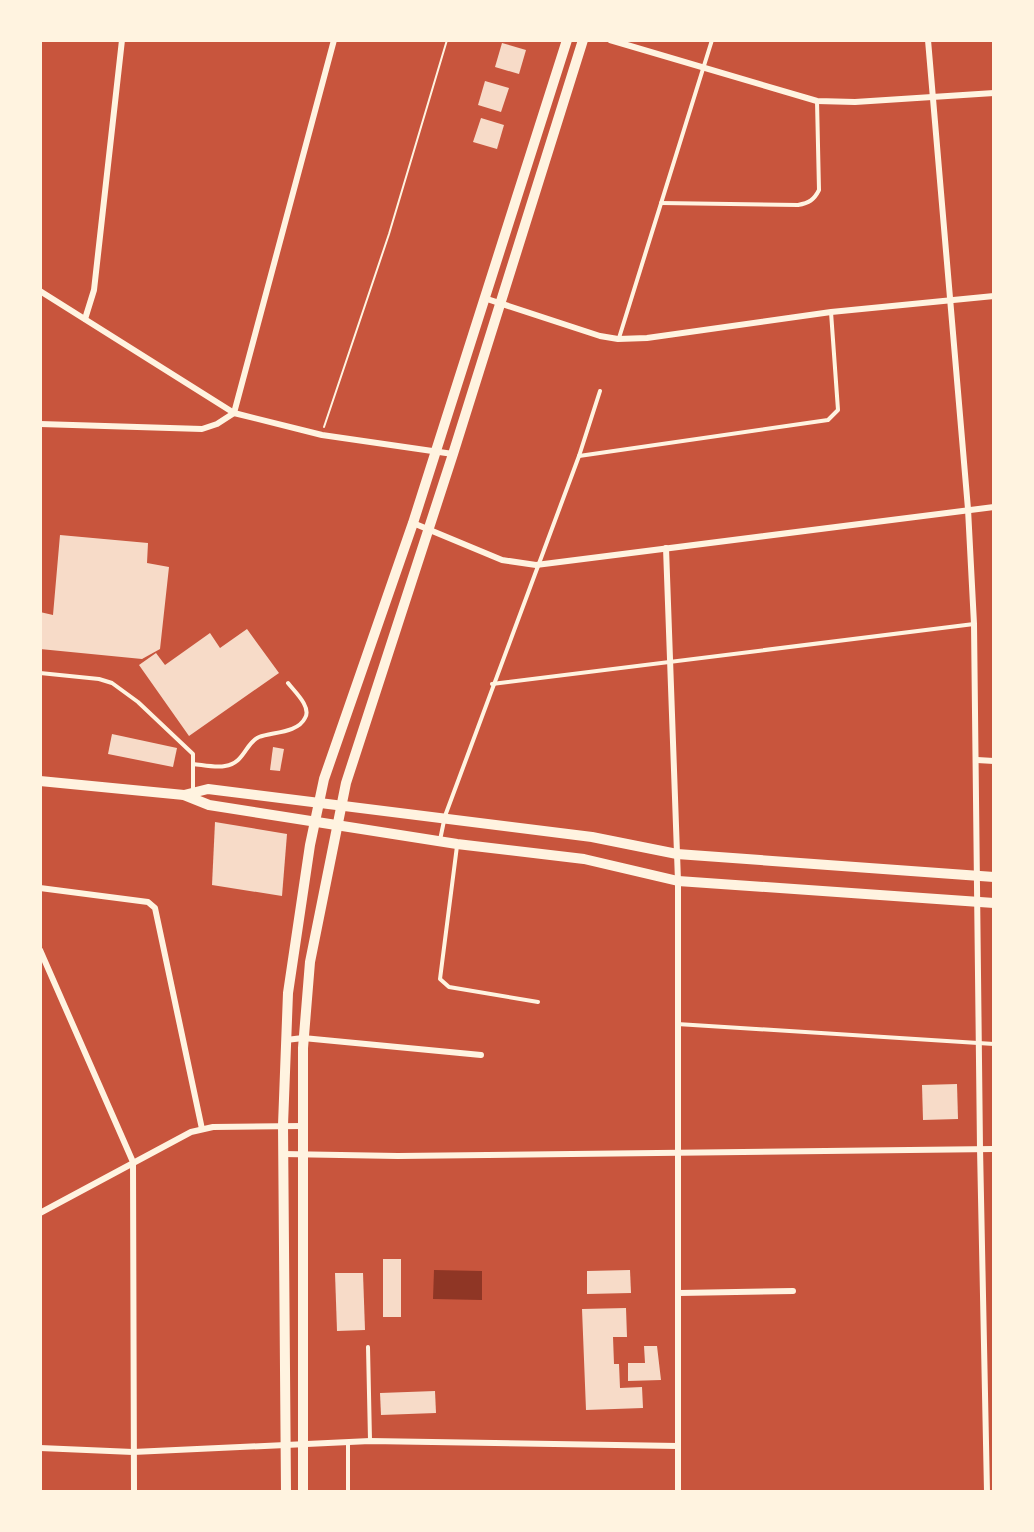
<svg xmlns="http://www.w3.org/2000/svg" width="1034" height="1532" font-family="'IBM Plex Sans',sans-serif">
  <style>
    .water { fill: #8f3625 }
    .building { fill: #f7dbc8 }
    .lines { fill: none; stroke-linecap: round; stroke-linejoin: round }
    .path { stroke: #fff3e0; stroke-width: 2 }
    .service { stroke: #fff3e0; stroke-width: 4 }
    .minor { stroke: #fff3e0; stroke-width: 6 }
    .tertiary { stroke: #fff3e0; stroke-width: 10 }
  </style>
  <rect width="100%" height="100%" fill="#c8553d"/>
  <!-- water -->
  <polygon class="water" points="434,1270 482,1271 482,1300 433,1299"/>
  <!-- building -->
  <g class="building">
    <polygon points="502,43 526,50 519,74 495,67"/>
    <polygon points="485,81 509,88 501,112 478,105"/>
    <polygon points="481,118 504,125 497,149 473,142"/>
    <polygon points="60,535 148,543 147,563 169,567 160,649 142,659 40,649 40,612 53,615"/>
    <polygon points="247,629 279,673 189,736 139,665 156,653 165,665 210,633 220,648"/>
    <polygon points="112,734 177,748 173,767 108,754"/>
    <polygon points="273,747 284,749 280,771 270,770"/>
    <polygon points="215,822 287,834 282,896 212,885"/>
    <polygon points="957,1084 958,1119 923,1120 922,1085"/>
    <rect x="383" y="1259" width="18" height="58"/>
    <polygon points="630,1270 631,1293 587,1294 587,1271"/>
    <polygon points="335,1273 363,1273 365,1330 337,1331"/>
    <polygon points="626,1308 627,1337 613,1337 614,1364 619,1364 620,1388 642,1387 643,1408 586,1410 582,1309"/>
    <polygon points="644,1346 657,1346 661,1380 628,1381 628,1363 645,1363"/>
    <polygon points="435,1391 436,1413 381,1415 380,1393"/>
  </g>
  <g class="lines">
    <!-- path -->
    <polyline class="path" points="324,427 389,234 447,40"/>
    <!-- service -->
    <g class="service">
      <path d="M661 203 798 205C809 203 814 200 819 190L817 101"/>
      <polyline points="619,338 712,40"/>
      <polyline points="579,456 828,420 838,410 831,312"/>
      <polyline points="40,673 99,679 112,683 138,702 193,754 193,792"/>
      <polyline points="492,684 974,624"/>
      <path d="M193 764C203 765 216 768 225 766 245 763 245 743 259 737 272 732 298 733 305 718 312 707 294 691 288 683"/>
      <polyline points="440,840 445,816 579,456 600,391"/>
      <polyline points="457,846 440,979 449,987 538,1002"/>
      <polyline points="677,1024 994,1044"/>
      <polyline points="368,1347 370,1440"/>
      <polyline points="348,1444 348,1492"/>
    </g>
    <!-- minor -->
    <g class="minor">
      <polyline points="610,40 817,101 855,102 994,93"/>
      <polyline points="928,40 968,509 974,624 980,1148 987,1492"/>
      <polyline points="40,291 234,413 322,435 453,454"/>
      <polyline points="484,298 600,336 618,339 647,338 831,312 994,296"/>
      <polyline points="85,319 94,290 122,40"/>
      <polyline points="234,413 334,40"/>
      <polyline points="40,424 202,429 217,424 234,413"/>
      <polyline points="413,523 502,560 536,565 994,507"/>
      <polyline points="666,548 678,881 678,1492"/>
      <polyline points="977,760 994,761"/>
      <polyline points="40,888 148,902 155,908 202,1129"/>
      <polyline points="40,950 133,1162 134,1492"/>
      <polyline points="286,1040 303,1038 481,1055"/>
      <polyline points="283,1154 398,1156 994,1149"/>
      <polyline points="40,1213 191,1132 213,1127 303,1126"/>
      <polyline points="679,1293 793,1291"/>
      <polyline points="40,1448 133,1452 370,1441 678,1446"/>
    </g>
    <!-- tertiary -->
    <g class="tertiary">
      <polyline points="40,781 184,795 209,805 457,844 584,859 678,881 994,903"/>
      <polyline points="184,795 208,789 592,837 677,854 994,877"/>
      <polyline points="286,1492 283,1125 288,993 310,845 324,779 413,523 567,40"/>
      <polyline points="303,1492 303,1048 310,962 346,783 453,454 583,40"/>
    </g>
  </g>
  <!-- border -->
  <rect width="1034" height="1532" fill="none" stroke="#fff3e0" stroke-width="84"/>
</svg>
